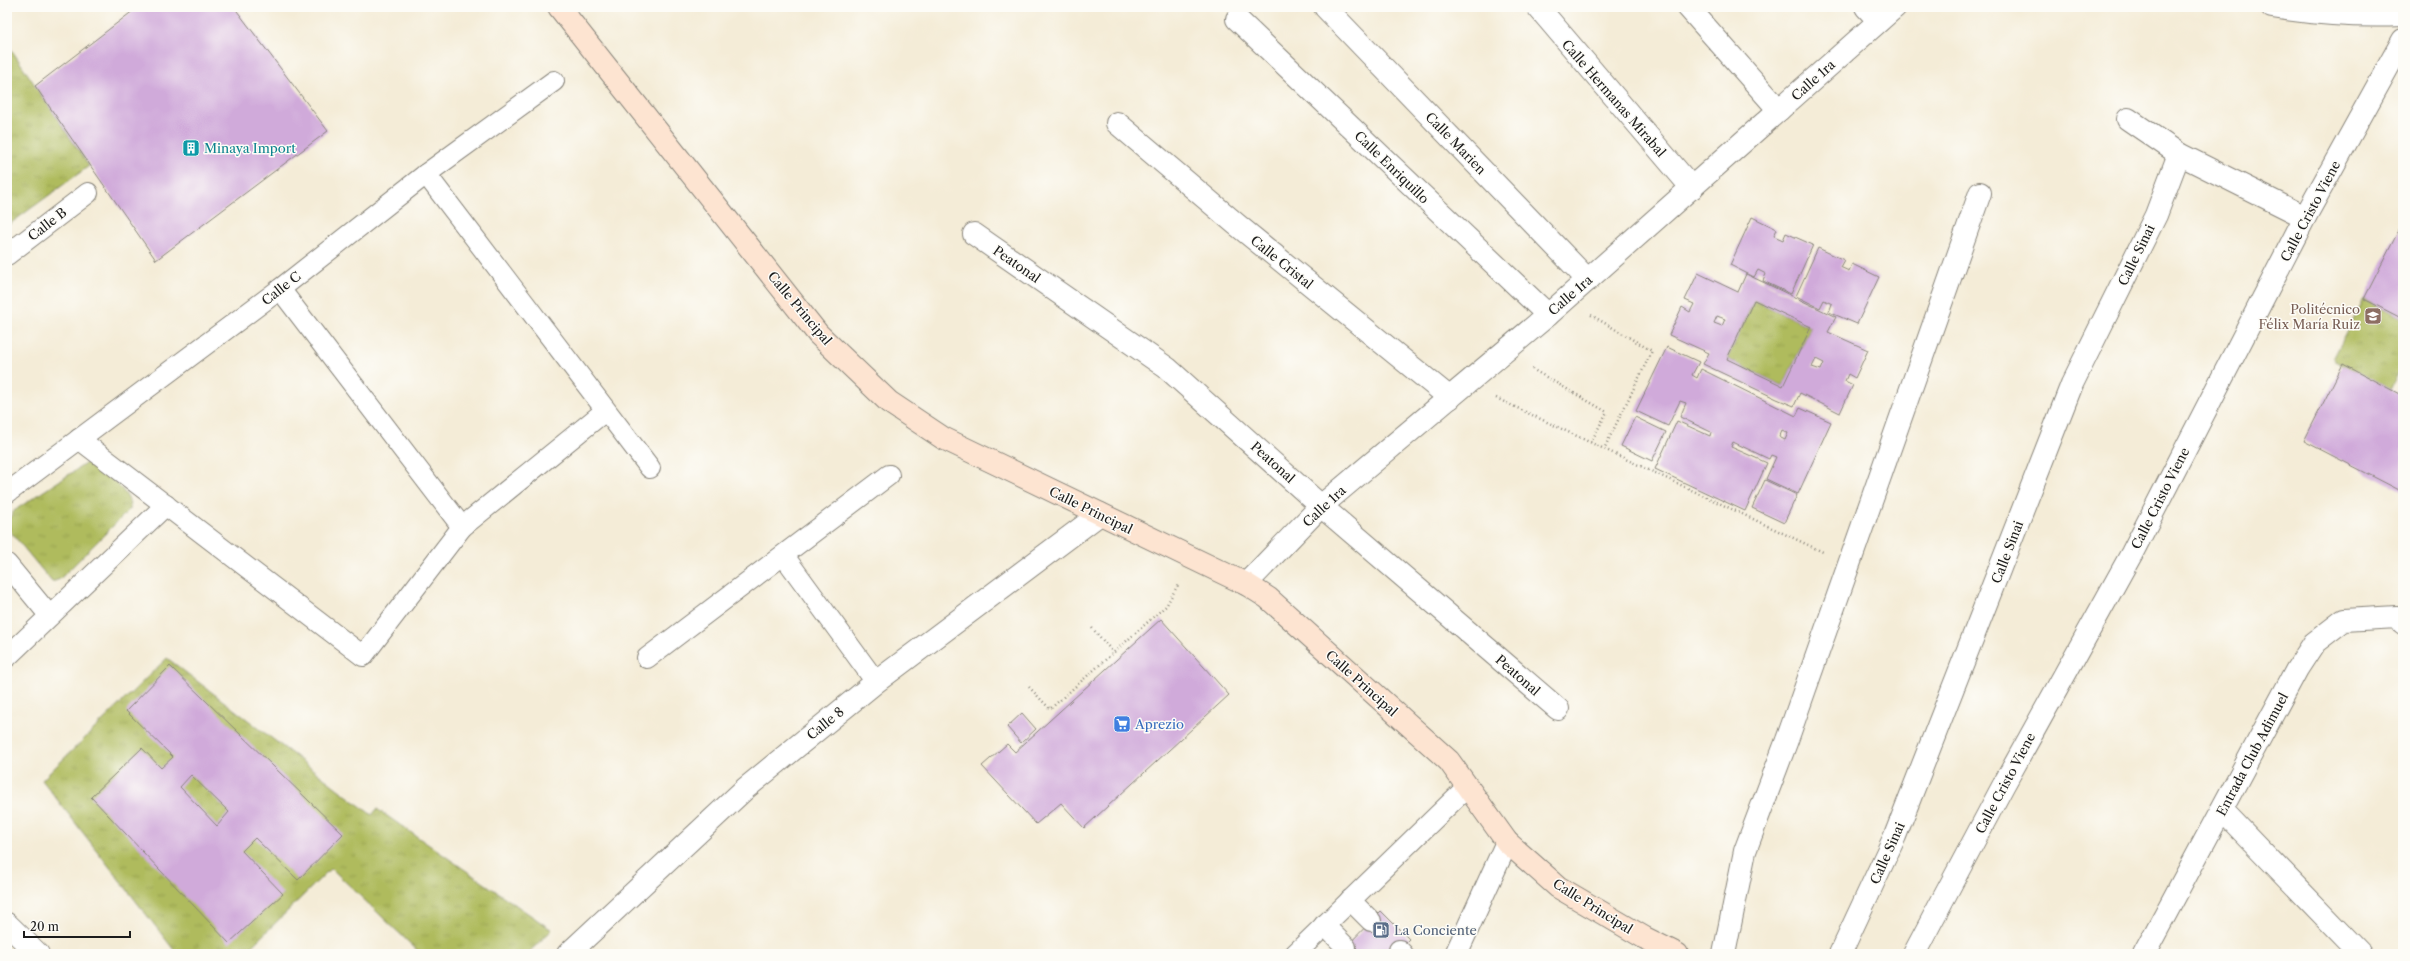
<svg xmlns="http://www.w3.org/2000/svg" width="2410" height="961" font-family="'Libre Caslon Text',serif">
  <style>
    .grass { fill: url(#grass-tufts); stroke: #666c3c }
    .building { fill: #d0aada; fill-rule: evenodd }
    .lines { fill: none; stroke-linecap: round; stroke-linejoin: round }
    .lane-casing { stroke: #88847a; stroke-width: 22 }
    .street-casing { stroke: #88847a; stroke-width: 24 }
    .secondary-casing { stroke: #88847a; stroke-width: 24 }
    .path { stroke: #88847a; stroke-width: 2.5; stroke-dasharray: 1 3; stroke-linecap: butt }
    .lane { stroke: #fff; stroke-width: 20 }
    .street { stroke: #fff; stroke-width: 22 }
    .secondary { stroke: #fde4d1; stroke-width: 22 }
    .labels { text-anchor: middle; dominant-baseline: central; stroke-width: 3; stroke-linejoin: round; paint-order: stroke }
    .street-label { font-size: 13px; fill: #1c1c1c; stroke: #fdfcf7 }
    .culture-label { font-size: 13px; fill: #0d838f; stroke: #fdfcf7; text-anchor: start }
    .education-label { font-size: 13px; fill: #785e54; stroke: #fdfcf7; text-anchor: end }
    .shop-label { font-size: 13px; fill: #366cbe; stroke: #fdfcf7; text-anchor: start }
    .service-label { font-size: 13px; fill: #4e5e75; stroke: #fdfcf7; text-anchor: start }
  </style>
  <defs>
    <pattern id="grass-tufts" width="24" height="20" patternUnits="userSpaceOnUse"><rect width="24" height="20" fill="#afbb5d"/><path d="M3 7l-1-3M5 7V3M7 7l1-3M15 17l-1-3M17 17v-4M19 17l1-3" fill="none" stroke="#96a050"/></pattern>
  </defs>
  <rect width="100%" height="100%" fill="#fdfcf7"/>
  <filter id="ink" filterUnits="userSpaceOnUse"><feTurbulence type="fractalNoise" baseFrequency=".025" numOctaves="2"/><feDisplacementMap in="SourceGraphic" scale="8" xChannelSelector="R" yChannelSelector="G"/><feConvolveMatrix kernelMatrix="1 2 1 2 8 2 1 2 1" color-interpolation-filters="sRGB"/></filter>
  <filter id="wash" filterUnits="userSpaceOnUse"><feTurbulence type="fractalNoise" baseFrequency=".012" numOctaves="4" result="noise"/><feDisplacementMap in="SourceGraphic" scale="16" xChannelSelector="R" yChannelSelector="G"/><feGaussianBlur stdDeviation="0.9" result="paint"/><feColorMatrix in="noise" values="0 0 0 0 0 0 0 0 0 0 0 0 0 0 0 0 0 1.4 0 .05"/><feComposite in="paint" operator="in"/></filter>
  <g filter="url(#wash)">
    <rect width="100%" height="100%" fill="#f4ecd7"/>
    <!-- grass -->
    <g class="grass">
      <polygon points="7,43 89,166 7,226"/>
      <polygon points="2364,299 2403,319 2403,364 2390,390 2333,359"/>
      <polygon points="1754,300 1811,327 1783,386 1727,359"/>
      <path d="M88 462 93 463C105 474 132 492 130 509L60 579 52 582 10 531 8 520 15 510Z"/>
      <polygon points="167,658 372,815 377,809 552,930 527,954 421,954 331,868 244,954 177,954 42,780"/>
    </g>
    <g id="blocks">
      <!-- building -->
      <g class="building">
        <polygon points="138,7 234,7 328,131 156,260 35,86"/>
        <polygon points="1752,217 1777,229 1774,236 1783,240 1786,233 1813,245 1791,294 1763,281 1766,274 1758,270 1754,277 1730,265"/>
        <polygon points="2403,222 2403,319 2364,299"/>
        <polygon points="1818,248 1844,260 1840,267 1849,271 1852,264 1879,277 1857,324 1829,312 1832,304 1824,300 1820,308 1796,296"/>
        <path d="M1698 273 1738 292 1746 274 1836 317 1828 332 1868 350 1855 378 1848 374 1845 381 1853 385 1840 413 1800 393 1794 406 1777 399 1703 364 1709 353 1669 335 1682 307 1690 312 1694 304 1685 300ZM1754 300 1811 327 1783 386 1727 359ZM1717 316 1725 319 1722 326 1714 323ZM1816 359 1824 363 1821 370 1812 367Z"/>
        <path d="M1667 347 1699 362 1692 375 1697 378 1701 369 1796 416 1800 408 1831 422 1798 494 1766 479 1776 457 1771 455 1769 459 1733 442 1731 447 1767 463 1745 511 1655 469 1677 421 1710 436 1711 432 1680 417 1686 403 1680 401 1668 426 1636 411ZM1782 430 1788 433 1785 440 1779 437Z"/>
        <polygon points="2343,364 2403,396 2403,492 2304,441"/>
        <polygon points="1635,417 1666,432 1652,461 1621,446"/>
        <polygon points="1765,480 1797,495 1784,523 1752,508"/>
        <polygon points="1161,619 1229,695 1084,828 1061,803 1036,824 982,766 1007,744 1015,752"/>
        <path d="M170 666 343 834 298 880 255 838 242 851 283 894 229 943 91 797 142 748 161 768 173 757 126 711ZM191 775 229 812 217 826 180 787Z"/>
        <polygon points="1022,713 1036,729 1021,743 1007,727"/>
        <polygon points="1381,911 1409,939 1394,954 1339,954"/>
      </g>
    </g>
  </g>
  <g filter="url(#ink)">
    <use href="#blocks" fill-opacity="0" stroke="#88847a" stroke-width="1"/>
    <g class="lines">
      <defs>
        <g id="lane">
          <polyline points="426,174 650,468"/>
          <polyline points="7,255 88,193"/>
          <polyline points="280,289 462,527"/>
          <polyline points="79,439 363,656 462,527 605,411"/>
          <polyline points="7,493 280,289 426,174 554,81"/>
          <polyline points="784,556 876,682"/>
          <polyline points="7,564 49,615"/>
          <polyline points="7,657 166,505"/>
          <polyline points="647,658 889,475"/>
          <polyline points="1350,900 1371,921"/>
          <polyline points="1324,925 1346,947"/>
          <polyline points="1399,950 1403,954"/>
          <polyline points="1295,954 1466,788"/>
        </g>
        <g id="street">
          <polyline points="1325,7 1588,280"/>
          <polyline points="1538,7 1692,188"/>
          <polyline points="1688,7 1779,110"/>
          <polyline points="1866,7 1879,21"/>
          <path d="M2272 7C2316 14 2359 17 2403 15"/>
          <polyline points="1237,19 1548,315"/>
          <polyline points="2128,119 2179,154 2305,217"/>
          <polyline points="1117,123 1236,224 1450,398"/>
          <polyline points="974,234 1167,368 1321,506 1558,709"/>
          <polyline points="1246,584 1321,506 1548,315 1895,7"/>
          <polyline points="2222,810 2361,954"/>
          <polyline points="7,924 38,954"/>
          <polyline points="568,954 746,788 876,682 1100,514"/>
          <polyline points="1456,954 1507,842"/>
          <polyline points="1724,954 1745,851 1787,740 1980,193"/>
          <polyline points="1840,954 1895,836 2072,384 2156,215 2179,154"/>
          <polyline points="1914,954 2003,786 2132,553 2305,217 2403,40"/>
          <polyline points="2144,954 2297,669 2314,643 2344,620 2397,617 2403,623"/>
        </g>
        <polyline id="secondary" points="559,7 818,334 889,402 943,438 1246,584 1268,598 1449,761 1507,842 1558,887 1645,938 1677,954"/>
      </defs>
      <!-- lane casing -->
      <use href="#lane" class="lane-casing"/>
      <!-- street casing -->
      <use href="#street" class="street-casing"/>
      <!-- secondary casing -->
      <use href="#secondary" class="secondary-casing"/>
      <!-- path -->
      <g class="path">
        <polyline points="1591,315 1652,351 1604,449"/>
        <polyline points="1532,369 1607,412 1591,442"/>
        <polyline points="1496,398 1823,552"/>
        <polyline points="1092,628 1113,652"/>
        <polyline points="1029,687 1050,709 1166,606 1178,585"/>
      </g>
      <!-- lane -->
      <use href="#lane" class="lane"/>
      <!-- street -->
      <use href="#street" class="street"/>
      <!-- secondary -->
      <use href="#secondary" class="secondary"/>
    </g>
  </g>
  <!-- icons -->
  <defs>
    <symbol id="building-square" viewBox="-11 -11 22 22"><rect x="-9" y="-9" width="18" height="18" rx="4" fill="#0f9aa8" stroke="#fdfcf7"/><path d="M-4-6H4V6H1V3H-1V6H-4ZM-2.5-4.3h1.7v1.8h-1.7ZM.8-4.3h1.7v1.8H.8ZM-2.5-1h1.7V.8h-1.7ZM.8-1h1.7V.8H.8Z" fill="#fff"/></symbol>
    <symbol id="school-square" viewBox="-11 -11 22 22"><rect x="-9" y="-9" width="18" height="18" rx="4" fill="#8d6e63" stroke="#fdfcf7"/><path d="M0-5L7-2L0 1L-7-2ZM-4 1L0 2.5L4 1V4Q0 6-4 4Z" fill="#fff"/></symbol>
    <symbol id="supermarket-square" viewBox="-11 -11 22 22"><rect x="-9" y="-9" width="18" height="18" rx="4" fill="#3f7fe0" stroke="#fdfcf7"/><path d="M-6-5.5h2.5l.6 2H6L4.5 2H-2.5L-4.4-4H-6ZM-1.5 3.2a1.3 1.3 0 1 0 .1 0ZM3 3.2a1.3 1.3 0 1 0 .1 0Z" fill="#fff"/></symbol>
    <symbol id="fuel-square" viewBox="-11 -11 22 22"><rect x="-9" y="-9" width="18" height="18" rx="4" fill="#5c6f8a" stroke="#fdfcf7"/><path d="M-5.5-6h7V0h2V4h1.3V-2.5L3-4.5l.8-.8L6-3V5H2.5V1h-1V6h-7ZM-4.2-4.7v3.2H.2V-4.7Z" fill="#fff"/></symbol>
  </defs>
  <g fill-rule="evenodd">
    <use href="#building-square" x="181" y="138" width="20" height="20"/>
    <use href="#school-square" x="2363" y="306" width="20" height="20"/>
    <use href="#supermarket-square" x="1112" y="714" width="20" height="20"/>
    <use href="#fuel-square" x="1371" y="920" width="20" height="20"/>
  </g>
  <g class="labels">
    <!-- street labels -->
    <g class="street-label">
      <text transform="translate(1813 80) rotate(-42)">Calle 1ra</text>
      <text transform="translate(1614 98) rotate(49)">Calle Hermanas Mirabal</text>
      <text transform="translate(1456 143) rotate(46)">Calle Marien</text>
      <text transform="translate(1392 167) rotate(44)">Calle Enriquillo</text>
      <text transform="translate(2310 211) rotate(-62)">Calle Cristo Viene</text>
      <text transform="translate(47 224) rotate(-38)">Calle B</text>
      <text transform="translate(2136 255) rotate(-64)">Calle Sinai</text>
      <text transform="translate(1282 262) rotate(39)">Calle Cristal</text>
      <text transform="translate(1017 264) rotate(35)">Peatonal</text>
      <text transform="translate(281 288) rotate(-38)">Calle C</text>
      <text transform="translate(1570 295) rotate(-41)">Calle 1ra</text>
      <text transform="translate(800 308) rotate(50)">Calle Principal</text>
      <text transform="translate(1273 462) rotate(42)">Peatonal</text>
      <text transform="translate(2160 498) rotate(-63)">Calle Cristo Viene</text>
      <text transform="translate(1324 506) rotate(-43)">Calle 1ra</text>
      <text transform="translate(1091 510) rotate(26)">Calle Principal</text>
      <text transform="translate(2007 552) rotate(-69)">Calle Sinai</text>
      <text transform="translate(1518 675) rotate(41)">Peatonal</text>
      <text transform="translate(1362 683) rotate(42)">Calle Principal</text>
      <text transform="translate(825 723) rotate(-39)">Calle 8</text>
      <text transform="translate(2252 754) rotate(-62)">Entrada Club Adimuel</text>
      <text transform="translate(2005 783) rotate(-62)">Calle Cristo Viene</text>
      <text transform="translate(1887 853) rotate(-66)">Calle Sinai</text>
      <text transform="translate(1593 906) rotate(32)">Calle Principal</text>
    </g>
    <!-- culture labels -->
    <g class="culture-label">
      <text x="204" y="148">Minaya Import</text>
    </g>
    <!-- education labels -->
    <g class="education-label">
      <text x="2360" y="309">Politécnico<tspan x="2360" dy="15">Félix María Ruiz</tspan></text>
    </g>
    <!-- shop labels -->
    <g class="shop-label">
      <text x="1135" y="724">Aprezio</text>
    </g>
    <!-- service labels -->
    <g class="service-label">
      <text x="1394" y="930">La Conciente</text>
    </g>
  </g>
  <!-- margin -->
  <rect width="2410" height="961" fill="none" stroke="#fdfcf7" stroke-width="24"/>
  <!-- scale -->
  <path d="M24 931v6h106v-6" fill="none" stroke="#1c1c1c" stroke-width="2"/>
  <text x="30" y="931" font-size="12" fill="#1c1c1c" stroke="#fdfcf7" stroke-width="3" paint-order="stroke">20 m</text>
</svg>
